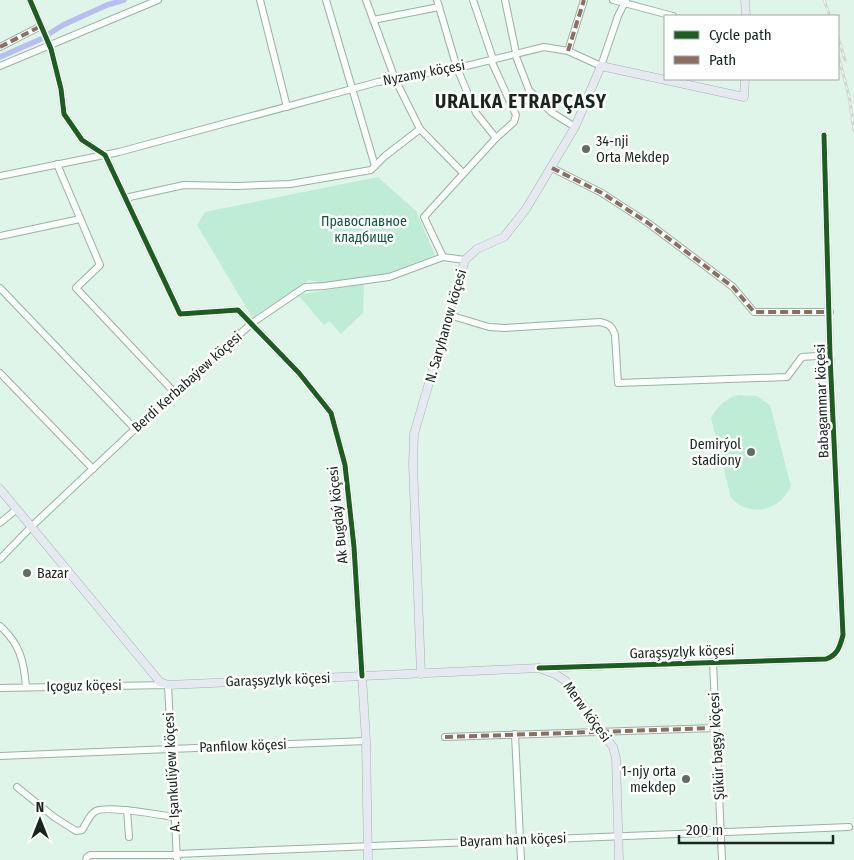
<svg xmlns="http://www.w3.org/2000/svg" width="854" height="860" font-family="'Fira Sans Condensed',sans-serif">
  <style>
    .green { fill: #beecd5 }
    .lines { fill: none; stroke-linecap: round; stroke-linejoin: round }
    .canal { stroke: #b9bef0; stroke-width: 5.5 }
    .minor-casing { stroke: #9eafa6; stroke-width: 8 }
    .major-casing { stroke: #a4aeb6; stroke-width: 9 }
    .minor { stroke: #fafefc; stroke-width: 6 }
    .major { stroke: #e7e9f0; stroke-width: 8 }
    .rail-casing { stroke: #d1d7d4; stroke-width: 3 }
    .rail { stroke: #fff; stroke-width: 1; stroke-dasharray: 4; stroke-linecap: butt }
    .quiet { stroke: #8d6e63; stroke-width: 4; stroke-dasharray: 8 4; stroke-linecap: butt }
    .cycleway-casing { stroke: #fff; stroke-width: 8 }
    .cycleway { stroke: #1b5e20; stroke-width: 5 }
    .poi-dot { fill: #5e6e66; stroke: #fff; stroke-width: 2 }
    .labels { text-anchor: middle; dominant-baseline: central; stroke-width: 5; stroke-linejoin: round; paint-order: stroke }
    .street-label { font-size: 14px; fill: #18261f; stroke: #fff }
    .poi-label { font-size: 14px; fill: #18261f; stroke: #fff; text-anchor: start }
    .park-label { font-size: 14px; fill: #0f563b; stroke: #fff }
    .district-label { font-size: 19px; font-weight: bold; letter-spacing: 1px; fill: #18261f; stroke: #fff }
  </style>
  <rect width="100%" height="100%" fill="#dff5ea"/>
  <!-- green -->
  <g class="green">
    <polygon points="378,177 416,211 435,255 386,274 325,283 309,280 252,317 197,225 205,212"/>
    <polygon points="364,284 363,313 341,334 330,321 324,325 298,295"/>
    <path d="M739 395 757 396 770 405 791 486C780 511 751 518 731 498L711 418C717 406 726 398 739 395Z"/>
  </g>
  <g class="lines">
    <!-- canal -->
    <polyline class="canal" points="0,57 41,39 63,25 107,5 124,0"/>
    <defs>
      <g id="minor">
        <polyline points="30,0 51,49 61,89 64,114 82,140 105,155 180,314 238,310 299,373 331,413 345,465 354,547 362,676"/>
        <polyline points="260,0 287,107"/>
        <polyline points="326,0 375,166"/>
        <polyline points="366,0 395,79 420,129 463,173"/>
        <polyline points="437,0 457,68 476,113 496,138 424,217 443,257"/>
        <polyline points="473,0 493,59"/>
        <polyline points="505,0 516,53"/>
        <polyline points="613,0 673,16"/>
        <polyline points="373,20 439,7"/>
        <polyline points="0,47 41,26"/>
        <polyline points="568,51 584,0"/>
        <polyline points="515,54 529,90 551,112 575,127"/>
        <polyline points="491,60 516,115 514,122 496,138"/>
        <polyline points="0,66 158,0"/>
        <polyline points="57,164 100,265 76,288 176,394"/>
        <polyline points="552,168 602,193 648,223 733,287 754,312 830,312"/>
        <polyline points="0,176 119,152 378,82 462,67 544,47 568,51 601,66 618,16 626,0"/>
        <polyline points="125,198 184,185 237,186 290,184 371,170 385,156 420,129"/>
        <polyline points="0,236 80,219"/>
        <polyline points="0,288 135,429"/>
        <path d="M449 315 489 327 505 328 600 322C609 324 612 326 615 335L618 383 787 377 802 357 830 355"/>
        <polyline points="0,373 93,469"/>
        <polyline points="0,523 17,509"/>
        <polyline points="0,559 31,527 135,429 252,323 305,287 324,286 389,277 443,257 465,260"/>
        <path d="M0 626C20 644 24 661 26 687"/>
        <polyline points="713,662 722,860"/>
        <path d="M542 668 826 659C838 655 840 646 843 635L830 355 824 135"/>
        <polyline points="0,688 168,685 177,860"/>
        <polyline points="515,734 521,860"/>
        <polyline points="445,737 715,728"/>
        <polyline points="0,756 366,741"/>
        <path d="M17 787 54 817 76 831 82 830C86 825 89 814 96 811 107 805 160 815 174 817"/>
        <polyline points="127,810 129,837"/>
        <polyline points="176,854 849,827"/>
        <polyline points="86,860 87,857 90,855 176,855"/>
      </g>
      <g id="major">
        <polyline points="745,0 746,16"/>
        <polyline points="0,489 160,682 168,685 539,668 555,674 566,681 613,747 616,758 619,860"/>
        <polyline points="421,674 413,464 414,434 465,260 477,249 504,237 526,209 575,127 601,66 744,97 745,79"/>
        <polyline points="362,676 366,741 368,860"/>
      </g>
    </defs>
    <!-- minor casing -->
    <use href="#minor" class="minor-casing"/>
    <!-- major casing -->
    <use href="#major" class="major-casing"/>
    <!-- minor -->
    <use href="#minor" class="minor"/>
    <!-- major -->
    <use href="#major" class="major"/>
    <defs>
      <g id="rail">
        <polyline points="824,0 830,16"/>
        <polyline points="838,37 845,60"/>
        <polyline points="838,55 849,96 854,131"/>
      </g>
    </defs>
    <!-- rail casing -->
    <use href="#rail" class="rail-casing"/>
    <!-- rail -->
    <use href="#rail" class="rail"/>
    <!-- quiet -->
    <g class="quiet">
      <polyline points="0,47 41,26"/>
      <polyline points="568,51 584,0"/>
      <polyline points="552,168 602,193 648,223 733,287 754,312 830,312 830,314"/>
      <polyline points="445,737 715,728"/>
    </g>
    <defs>
      <g id="cycleway">
        <polyline points="30,0 51,49 61,89 64,114 82,140 105,155 180,314 238,310 299,373 331,413 345,465 354,547 362,676"/>
        <path d="M539 668 826 659C838 655 840 646 843 635L830 355 824 135"/>
      </g>
    </defs>
    <!-- cycleway casing -->
    <use href="#cycleway" class="cycleway-casing"/>
    <!-- cycleway -->
    <use href="#cycleway" class="cycleway"/>
  </g>
  <!-- markers -->
  <g class="poi-dot">
    <circle cx="586" cy="149" r="5"/>
    <circle cx="751" cy="452" r="5"/>
    <circle cx="27" cy="573" r="5"/>
    <circle cx="686" cy="779" r="5"/>
  </g>
  <g class="labels">
    <!-- street labels -->
    <g class="street-label">
      <text transform="translate(424 73) rotate(-11)">Nyzamy köçesi</text>
      <text transform="translate(446 326) rotate(-74)">N. Saryhanow köçesi</text>
      <text transform="translate(187 382) rotate(-42)">Berdi Kerbabaýew köçesi</text>
      <text transform="translate(822 401) rotate(-92)">Babagammar köçesi</text>
      <text transform="translate(338 515) rotate(-96)">Ak Bugdaý köçesi</text>
      <text transform="translate(682 652) rotate(-2)">Garaşsyzlyk köçesi</text>
      <text transform="translate(278 680) rotate(-2)">Garaşsyzlyk köçesi</text>
      <text transform="translate(84 686) rotate(-1)">Içoguz köçesi</text>
      <text transform="translate(587 712) rotate(54)">Merw köçesi</text>
      <text transform="translate(243 746) rotate(-2)">Panfilow köçesi</text>
      <text transform="translate(717 746) rotate(-93)">Şükür bagşy köçesi</text>
      <text transform="translate(172 772) rotate(-93)">A. Işankuliýew köçesi</text>
      <text transform="translate(513 840) rotate(-2)">Bayram han köçesi</text>
    </g>
    <!-- poi labels -->
    <g class="poi-label">
      <text x="596" y="141">34-nji<tspan x="596" dy="16">Orta Mekdep</tspan></text>
      <text x="741" y="444" text-anchor="end">Demirýol<tspan x="741" dy="16">stadiony</tspan></text>
      <text x="37" y="573">Bazar</text>
      <text x="676" y="771" text-anchor="end">1-njy orta<tspan x="676" dy="16">mekdep</tspan></text>
    </g>
    <!-- park labels -->
    <g class="park-label">
      <text x="364" y="221">Православное<tspan x="364" dy="16">кладбище</tspan></text>
    </g>
    <!-- district labels -->
    <g class="district-label">
      <text x="521" y="101">URALKA ETRAPÇASY</text>
    </g>
  </g>
  <!-- legend -->
  <rect x="664" y="15" width="175" height="65" fill="#ffffff" stroke="#a3a8a5"/>
  <rect x="674" y="31" width="25" height="8" fill="#1b5e20" stroke="#a3a8a5"/>
  <text x="709" y="40" font-size="15" fill="#18261f">Cycle path</text>
  <rect x="674" y="56" width="25" height="8" fill="#8d6e63" stroke="#a3a8a5"/>
  <text x="709" y="65" font-size="15" fill="#18261f">Path</text>
  <!-- north arrow -->
  <g transform="translate(40 820)" stroke="#ffffff" stroke-width="4" paint-order="stroke">
  <path d="M0-4L9 19L0 12L-9 19Z" fill="#18261f"/>
  <text y="-8" font-size="14" font-weight="bold" text-anchor="middle" fill="#18261f">N</text>
  </g>
  <!-- scale -->
  <path d="M679 835v8h154v-8" fill="none" stroke="#18261f" stroke-width="2.5"/>
  <text x="686" y="835" font-size="15" fill="#18261f" stroke="#ffffff" stroke-width="4" paint-order="stroke">200 m</text>
</svg>
